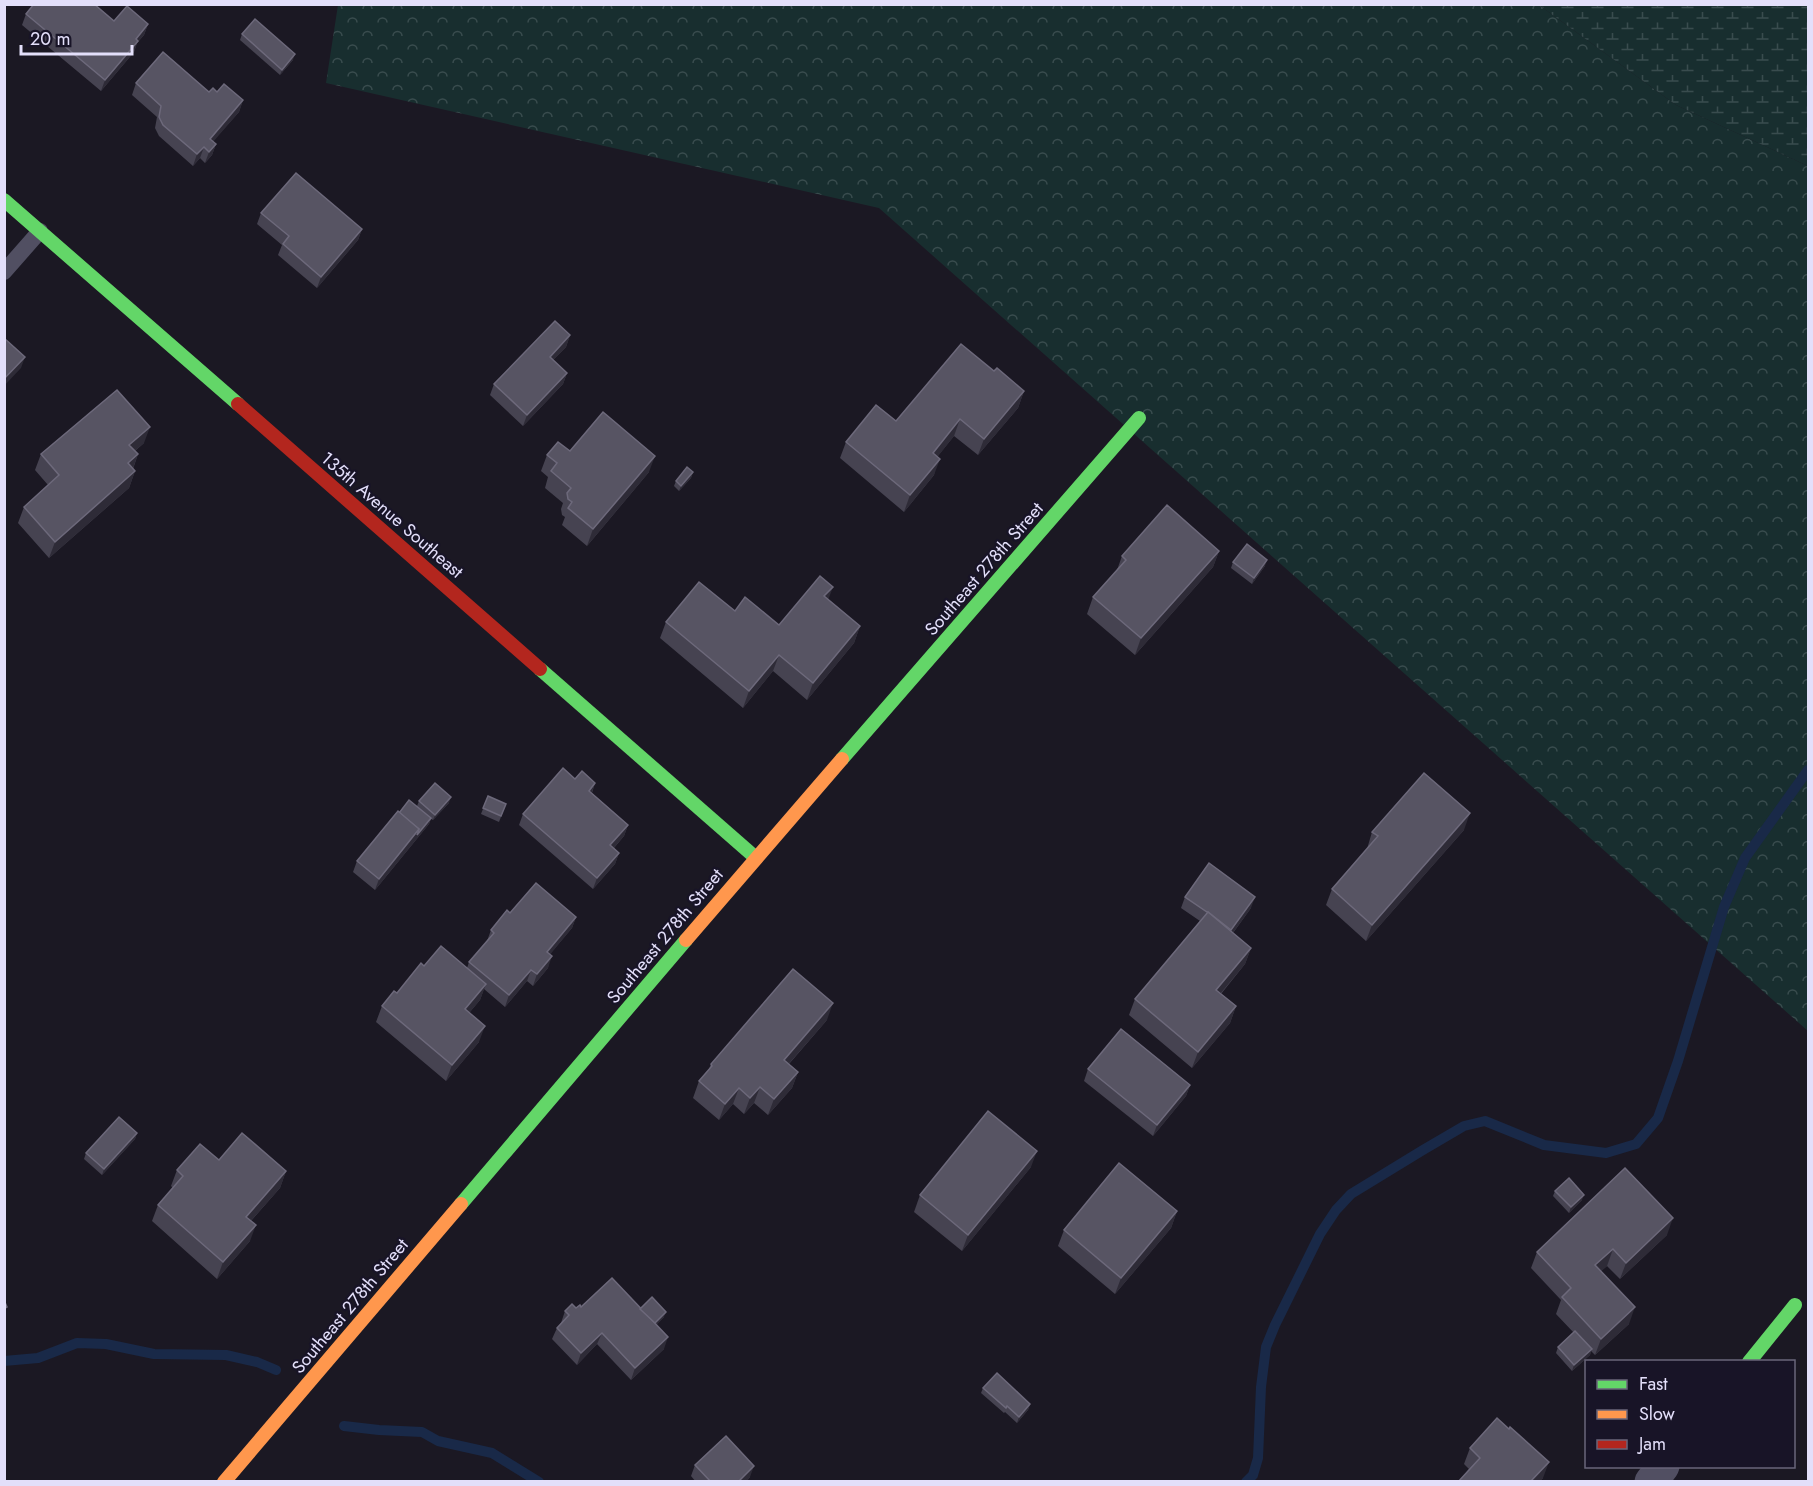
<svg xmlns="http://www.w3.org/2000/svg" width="1813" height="1486" font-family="Jost,sans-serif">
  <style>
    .forest { fill: url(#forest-crowns) }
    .wetland { fill: url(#wetland-marsh) }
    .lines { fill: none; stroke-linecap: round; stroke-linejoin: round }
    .stream { stroke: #192948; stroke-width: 10 }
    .lane { stroke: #514f62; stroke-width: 16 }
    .street { stroke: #514f62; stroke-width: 33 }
    .fast { stroke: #63d668; stroke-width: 14 }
    .slow { stroke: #ff974d; stroke-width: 14 }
    .jam { stroke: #b3261e; stroke-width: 14 }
    .wall { fill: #464351 }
    .shaded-wall { fill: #2e2b37 }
    .building { fill: #575463; stroke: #6d697b; stroke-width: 1.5 }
    .labels { text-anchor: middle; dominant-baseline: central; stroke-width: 4.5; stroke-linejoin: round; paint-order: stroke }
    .street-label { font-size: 18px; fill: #e3dffa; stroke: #181427 }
  </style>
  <defs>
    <pattern id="forest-crowns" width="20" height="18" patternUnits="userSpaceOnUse" patternTransform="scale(1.5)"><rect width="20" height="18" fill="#182e2f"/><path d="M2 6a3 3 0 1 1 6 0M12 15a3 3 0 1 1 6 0" fill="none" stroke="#394c4e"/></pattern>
    <pattern id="wetland-marsh" width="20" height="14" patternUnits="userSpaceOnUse" patternTransform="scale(1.5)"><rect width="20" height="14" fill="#182e2f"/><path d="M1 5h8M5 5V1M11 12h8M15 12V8" fill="none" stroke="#394c4e"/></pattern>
  </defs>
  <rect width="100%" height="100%" fill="#1b1823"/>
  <!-- forest -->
  <polygon class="forest" points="338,5 1539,5 1676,105 1808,166 1808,1031 879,208 326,83"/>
  <!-- wetland -->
  <polygon class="wetland" points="1539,5 1808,5 1808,166 1676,105"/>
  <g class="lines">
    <!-- stream -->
    <g class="stream">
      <polyline points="4,1361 38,1358 77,1343 106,1344 154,1354 226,1355 257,1362 276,1370"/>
      <polyline points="344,1426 379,1430 422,1432 438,1441 492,1453 539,1482"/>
      <polyline points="1246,1482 1253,1475 1258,1458 1261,1387 1266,1347 1275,1325 1320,1234 1336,1210 1351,1194 1423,1150 1464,1126 1485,1121 1544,1145 1606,1153 1636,1144 1658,1118 1678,1061 1724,907 1745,858 1808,770"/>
    </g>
    <!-- lane -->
    <polyline class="lane" points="4,272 40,231"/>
    <!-- street -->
    <polyline class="street" points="1651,1482 1663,1466"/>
    <!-- fast -->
    <g class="fast">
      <polyline points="4,200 238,404"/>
      <polyline points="540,669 756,858"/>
      <polyline points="842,759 1139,418"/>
      <polyline points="461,1204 686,940"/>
      <polyline points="1749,1362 1795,1305"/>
    </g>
    <!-- slow -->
    <g class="slow">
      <polyline points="686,940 842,759"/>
      <polyline points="224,1482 461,1204"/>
    </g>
    <!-- jam -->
    <polyline class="jam" points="238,404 540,669"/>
  </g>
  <!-- wall -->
  <g class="wall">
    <polygon points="26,14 114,21 148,24 144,35 137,43 134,52 101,91 22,25"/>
    <polygon points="242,34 293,60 280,75 240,40"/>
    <polygon points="136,83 217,92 243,100 239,112 213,141 216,144 212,155 205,163 200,158 193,166 159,136 155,128 157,117 132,95"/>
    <polygon points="261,213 362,229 358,240 317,288 278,255 282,245 257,224"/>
    <polygon points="570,335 566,347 553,360 567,373 563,384 523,426 490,395 494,384"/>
    <polygon points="1024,391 1018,408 978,455 954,436 937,457 934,475 904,512 840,458 846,442 896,421"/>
    <polygon points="144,443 135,451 138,454 133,469 135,471 129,488 49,558 18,523 24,507 48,485 35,470 41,454"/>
    <polygon points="570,451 649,472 587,546 562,525 565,517 562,515 561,509 563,503 545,488 548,477 541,471 547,455"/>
    <polygon points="693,472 691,478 679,491 674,486 676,481"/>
    <polygon points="1219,551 1213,567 1135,655 1087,614 1093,597 1117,570 1122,556"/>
    <polygon points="1233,562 1265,566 1252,584 1231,568"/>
    <polygon points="828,600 860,626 854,643 807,700 773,671 743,708 660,638 666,622 735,611 779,625"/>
    <polygon points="575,779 595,783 592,793 628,825 624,836 614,848 619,853 615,864 593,889 519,825 523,814"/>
    <polygon points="488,796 506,804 499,822 481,814"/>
    <polygon points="419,801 449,803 433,820 431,819 429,824 375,890 353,872 357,861 399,813 417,806"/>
    <polygon points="1464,830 1366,941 1326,905 1332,889 1367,849 1372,832"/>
    <polygon points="1185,897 1251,908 1233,933 1251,948 1245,964 1221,994 1236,1006 1230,1023 1192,1068 1129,1015 1135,999 1200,921 1181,908"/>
    <polygon points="510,913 576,917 572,928 550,954 548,968 533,986 527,981 505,1007 484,989 480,1000 469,1013 479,1042 446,1081 376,1022 382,1006 397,993 424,966 467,968 469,962 487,941 491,930"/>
    <polygon points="827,1020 789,1064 798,1072 792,1088 768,1115 754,1103 744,1114 733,1104 719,1120 693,1098 699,1081 708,1071 711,1064"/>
    <polygon points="1088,1069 1190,1085 1186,1096 1153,1136 1084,1081"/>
    <polygon points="137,1133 135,1139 102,1175 84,1159 86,1153"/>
    <polygon points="219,1160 286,1171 280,1188 251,1221 250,1241 217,1279 152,1221 158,1205 173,1188 171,1186 177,1170"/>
    <polygon points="1031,1167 962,1251 914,1212 920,1195"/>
    <polygon points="1555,1191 1582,1200 1569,1213 1553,1196"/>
    <polygon points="1177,1211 1171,1228 1115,1294 1058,1246 1064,1230"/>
    <polygon points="1667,1235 1620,1279 1607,1266 1601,1271 1629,1324 1595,1355 1591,1351 1590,1355 1572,1371 1556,1353 1558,1347 1574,1333 1556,1314 1561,1300 1531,1268 1537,1252"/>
    <polygon points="581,1307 640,1309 664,1317 656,1325 664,1349 631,1380 597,1344 577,1365 552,1339 557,1328 561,1323 565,1311"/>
    <polygon points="983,1388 1030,1404 1028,1410 1017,1423 1005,1412 1004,1413 981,1393"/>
    <polygon points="1470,1448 1543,1478 1539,1482 1458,1482 1469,1469 1464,1464"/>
    <polygon points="695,1465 750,1477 746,1482 696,1482 691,1476"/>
  </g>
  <!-- shaded-wall -->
  <g class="shaded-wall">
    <polygon points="148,24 144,35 137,43 134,52 101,91 105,80"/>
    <polygon points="295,54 293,60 280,75 282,70"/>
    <polygon points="243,100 239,112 206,150 210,139"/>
    <polygon points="216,144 212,155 205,163 209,152"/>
    <polygon points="204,147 200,158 193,166 197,154"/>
    <polygon points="362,229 358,240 317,288 321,277"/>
    <polygon points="570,335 566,347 545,368 550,357"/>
    <polygon points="25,357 21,368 4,386 4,379"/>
    <polygon points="567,373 563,384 523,426 527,415"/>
    <polygon points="1024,391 1018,408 978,455 984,439"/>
    <polygon points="960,419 954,436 927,470 933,453"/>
    <polygon points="150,427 144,443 123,461 129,445"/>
    <polygon points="138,454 132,471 128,463"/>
    <polygon points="655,456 649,472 587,546 593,529"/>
    <polygon points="940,459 934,475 904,512 910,495"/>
    <polygon points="135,471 129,488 49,558 55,542"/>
    <polygon points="693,472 691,478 679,491 681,486"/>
    <polygon points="1219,551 1213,567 1135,655 1141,638"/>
    <polygon points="1267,560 1265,566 1252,584 1254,578"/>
    <polygon points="833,587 827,603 824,596"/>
    <polygon points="860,626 854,643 807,700 813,683"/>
    <polygon points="779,655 773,671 743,708 749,691"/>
    <polygon points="595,783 591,794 589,791"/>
    <polygon points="451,797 449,803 433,820 435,815"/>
    <polygon points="1470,813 1464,830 1366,941 1372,925"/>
    <polygon points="431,818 429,824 375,890 379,879 419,829"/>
    <polygon points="628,825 624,836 606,857 610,845"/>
    <polygon points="619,853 615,864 593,889 597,878"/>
    <polygon points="1255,897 1251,908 1227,941 1231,930"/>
    <polygon points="576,917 572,928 543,963 547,952"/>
    <polygon points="1251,948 1245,964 1210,1006 1216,990"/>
    <polygon points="552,956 548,968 533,986 537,974"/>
    <polygon points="531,970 527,981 505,1007 509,995"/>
    <polygon points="486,984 480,1000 459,1025 465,1009"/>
    <polygon points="833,1003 827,1020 778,1076 784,1060"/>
    <polygon points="1236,1006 1230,1023 1192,1068 1198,1052"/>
    <polygon points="485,1026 479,1042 446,1081 452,1065"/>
    <polygon points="798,1072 792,1088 768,1115 774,1099"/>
    <polygon points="1190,1085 1186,1096 1153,1136 1157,1125"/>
    <polygon points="760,1087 754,1103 744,1114 750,1098"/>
    <polygon points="739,1088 733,1104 719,1120 725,1104"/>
    <polygon points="137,1133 135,1139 102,1175 104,1169"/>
    <polygon points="1037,1151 1031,1167 962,1251 968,1235"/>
    <polygon points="286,1171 280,1188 240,1233 246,1217"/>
    <polygon points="1584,1195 1582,1200 1569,1213 1571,1207"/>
    <polygon points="1177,1211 1171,1228 1115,1294 1121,1278"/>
    <polygon points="1673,1218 1667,1235 1620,1279 1626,1263"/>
    <polygon points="256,1225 250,1241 217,1279 223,1262"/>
    <polygon points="1613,1249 1607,1266 1589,1282 1595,1265"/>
    <polygon points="1635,1307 1629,1324 1595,1355 1601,1339"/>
    <polygon points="666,1312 664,1317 653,1329 655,1323"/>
    <polygon points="602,1333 597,1344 577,1365 581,1353"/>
    <polygon points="668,1337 664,1349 631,1380 635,1368"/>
    <polygon points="1592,1349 1590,1355 1572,1371 1574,1365"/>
    <polygon points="1030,1404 1028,1410 1017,1423 1019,1417"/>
    <polygon points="1549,1462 1543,1478 1539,1482 1530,1482"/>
    <polygon points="754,1466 750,1477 746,1482 738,1482"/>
  </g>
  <!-- building -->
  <g class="building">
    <polygon points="34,4 94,4 114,21 127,6 148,24 136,39 138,41 105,80 26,14"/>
    <polygon points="255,19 295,54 282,70 242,34"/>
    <polygon points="163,52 209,92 213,88 217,92 224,84 243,100 210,139 216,144 209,152 204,147 197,154 163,125 159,117 161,106 136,83"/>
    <polygon points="296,173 362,229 321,277 283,244 289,236 261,213"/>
    <polygon points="555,321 570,335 550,357 567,373 527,415 494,384"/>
    <polygon points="4,338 25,357 4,379"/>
    <polygon points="961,344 994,371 997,368 1024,391 984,439 960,419 933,453 940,459 910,495 846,442 876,405 896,421"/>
    <polygon points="117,390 150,427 129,445 138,454 128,463 135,471 55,542 24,507 59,475 41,454"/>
    <polygon points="603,412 655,456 593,529 568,508 572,502 568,499 567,493 571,488 551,471 557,463 547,455 558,442 570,451"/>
    <polygon points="687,467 693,472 681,486 676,481"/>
    <polygon points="1167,505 1219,551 1141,638 1093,597 1126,560 1122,556"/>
    <polygon points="1247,544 1267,560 1254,578 1233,562"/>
    <polygon points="820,576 833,587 824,596 860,626 813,683 779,655 749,691 666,622 699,582 735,611 745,597 779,625"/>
    <polygon points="563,768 575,779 582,771 595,783 589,791 628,825 610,845 619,853 597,878 523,814"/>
    <polygon points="1424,773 1470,813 1372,925 1332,889 1378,836 1372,832"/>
    <polygon points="435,783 451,797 435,815 419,801"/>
    <polygon points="488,796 506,804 501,816 483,808"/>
    <polygon points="409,800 431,818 417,835 419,829 399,813"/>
    <polygon points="398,811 419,829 379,879 357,861"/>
    <polygon points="1209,863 1255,897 1231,930 1208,912 1207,912 1185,897"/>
    <polygon points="536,883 576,917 547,952 552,956 537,974 531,970 509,995 469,962 494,933 491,930 507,910 510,913"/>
    <polygon points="1208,912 1251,948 1216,990 1236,1006 1198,1052 1135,999"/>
    <polygon points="441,946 486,984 465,1009 485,1026 452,1065 382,1006 394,991 397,993 421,963 424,966"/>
    <polygon points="793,969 833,1003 784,1060 798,1072 774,1099 760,1087 750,1098 739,1088 725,1104 699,1081 712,1066 711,1064"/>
    <polygon points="1121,1029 1190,1085 1157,1125 1088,1069"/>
    <polygon points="988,1111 1037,1151 968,1235 920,1195"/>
    <polygon points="119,1117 137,1133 104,1169 86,1153"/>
    <polygon points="242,1133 286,1171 246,1217 256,1225 223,1262 158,1205 183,1176 177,1170 200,1144 219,1160"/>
    <polygon points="1119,1163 1177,1211 1121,1278 1064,1230"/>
    <polygon points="1625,1168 1673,1218 1626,1263 1613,1249 1595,1265 1635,1307 1601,1339 1562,1297 1571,1288 1537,1252"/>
    <polygon points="1569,1178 1584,1195 1571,1207 1555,1191"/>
    <polygon points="612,1278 668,1337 635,1368 602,1333 581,1353 557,1328 569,1315 565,1311 572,1304 576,1308 580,1305 581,1307"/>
    <polygon points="652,1297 666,1312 655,1323 640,1309"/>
    <polygon points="4,1300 7,1307 4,1309"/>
    <polygon points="1575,1331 1592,1349 1574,1365 1558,1347"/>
    <polygon points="997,1373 1030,1404 1019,1417 1007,1406 1006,1408 983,1388"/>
    <polygon points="1497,1418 1509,1429 1510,1427 1549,1462 1530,1482 1458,1482 1480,1458 1470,1448"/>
    <polygon points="726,1436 754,1466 738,1482 711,1482 695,1465"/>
  </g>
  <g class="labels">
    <!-- street labels -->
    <g class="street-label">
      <text transform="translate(392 515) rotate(41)">135th Avenue Southeast</text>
      <text transform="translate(984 569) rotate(-49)">Southeast 278th Street</text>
      <text transform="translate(665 936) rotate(-50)">Southeast 278th Street</text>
      <text transform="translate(350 1306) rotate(-50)">Southeast 278th Street</text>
    </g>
  </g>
  <!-- border -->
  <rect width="1813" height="1486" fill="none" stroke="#e3dffa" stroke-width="12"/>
  <!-- legend -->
  <rect x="1585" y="1360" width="210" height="108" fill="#181427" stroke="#69657b" stroke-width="1.5"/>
  <rect x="1597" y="1380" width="30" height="9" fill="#63d668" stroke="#69657b" stroke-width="1.5"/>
  <text x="1639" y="1390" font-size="18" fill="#e3dffa">Fast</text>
  <rect x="1597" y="1410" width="30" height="9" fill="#ff974d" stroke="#69657b" stroke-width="1.5"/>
  <text x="1639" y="1420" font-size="18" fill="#e3dffa">Slow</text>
  <rect x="1597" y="1440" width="30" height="9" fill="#b3261e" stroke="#69657b" stroke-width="1.5"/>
  <text x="1639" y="1450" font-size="18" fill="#e3dffa">Jam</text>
  <!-- scale -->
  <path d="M21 45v9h111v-9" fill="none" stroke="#e3dffa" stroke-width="3"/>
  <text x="30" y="45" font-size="18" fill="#e3dffa" stroke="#181427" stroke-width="4.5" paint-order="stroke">20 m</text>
</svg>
